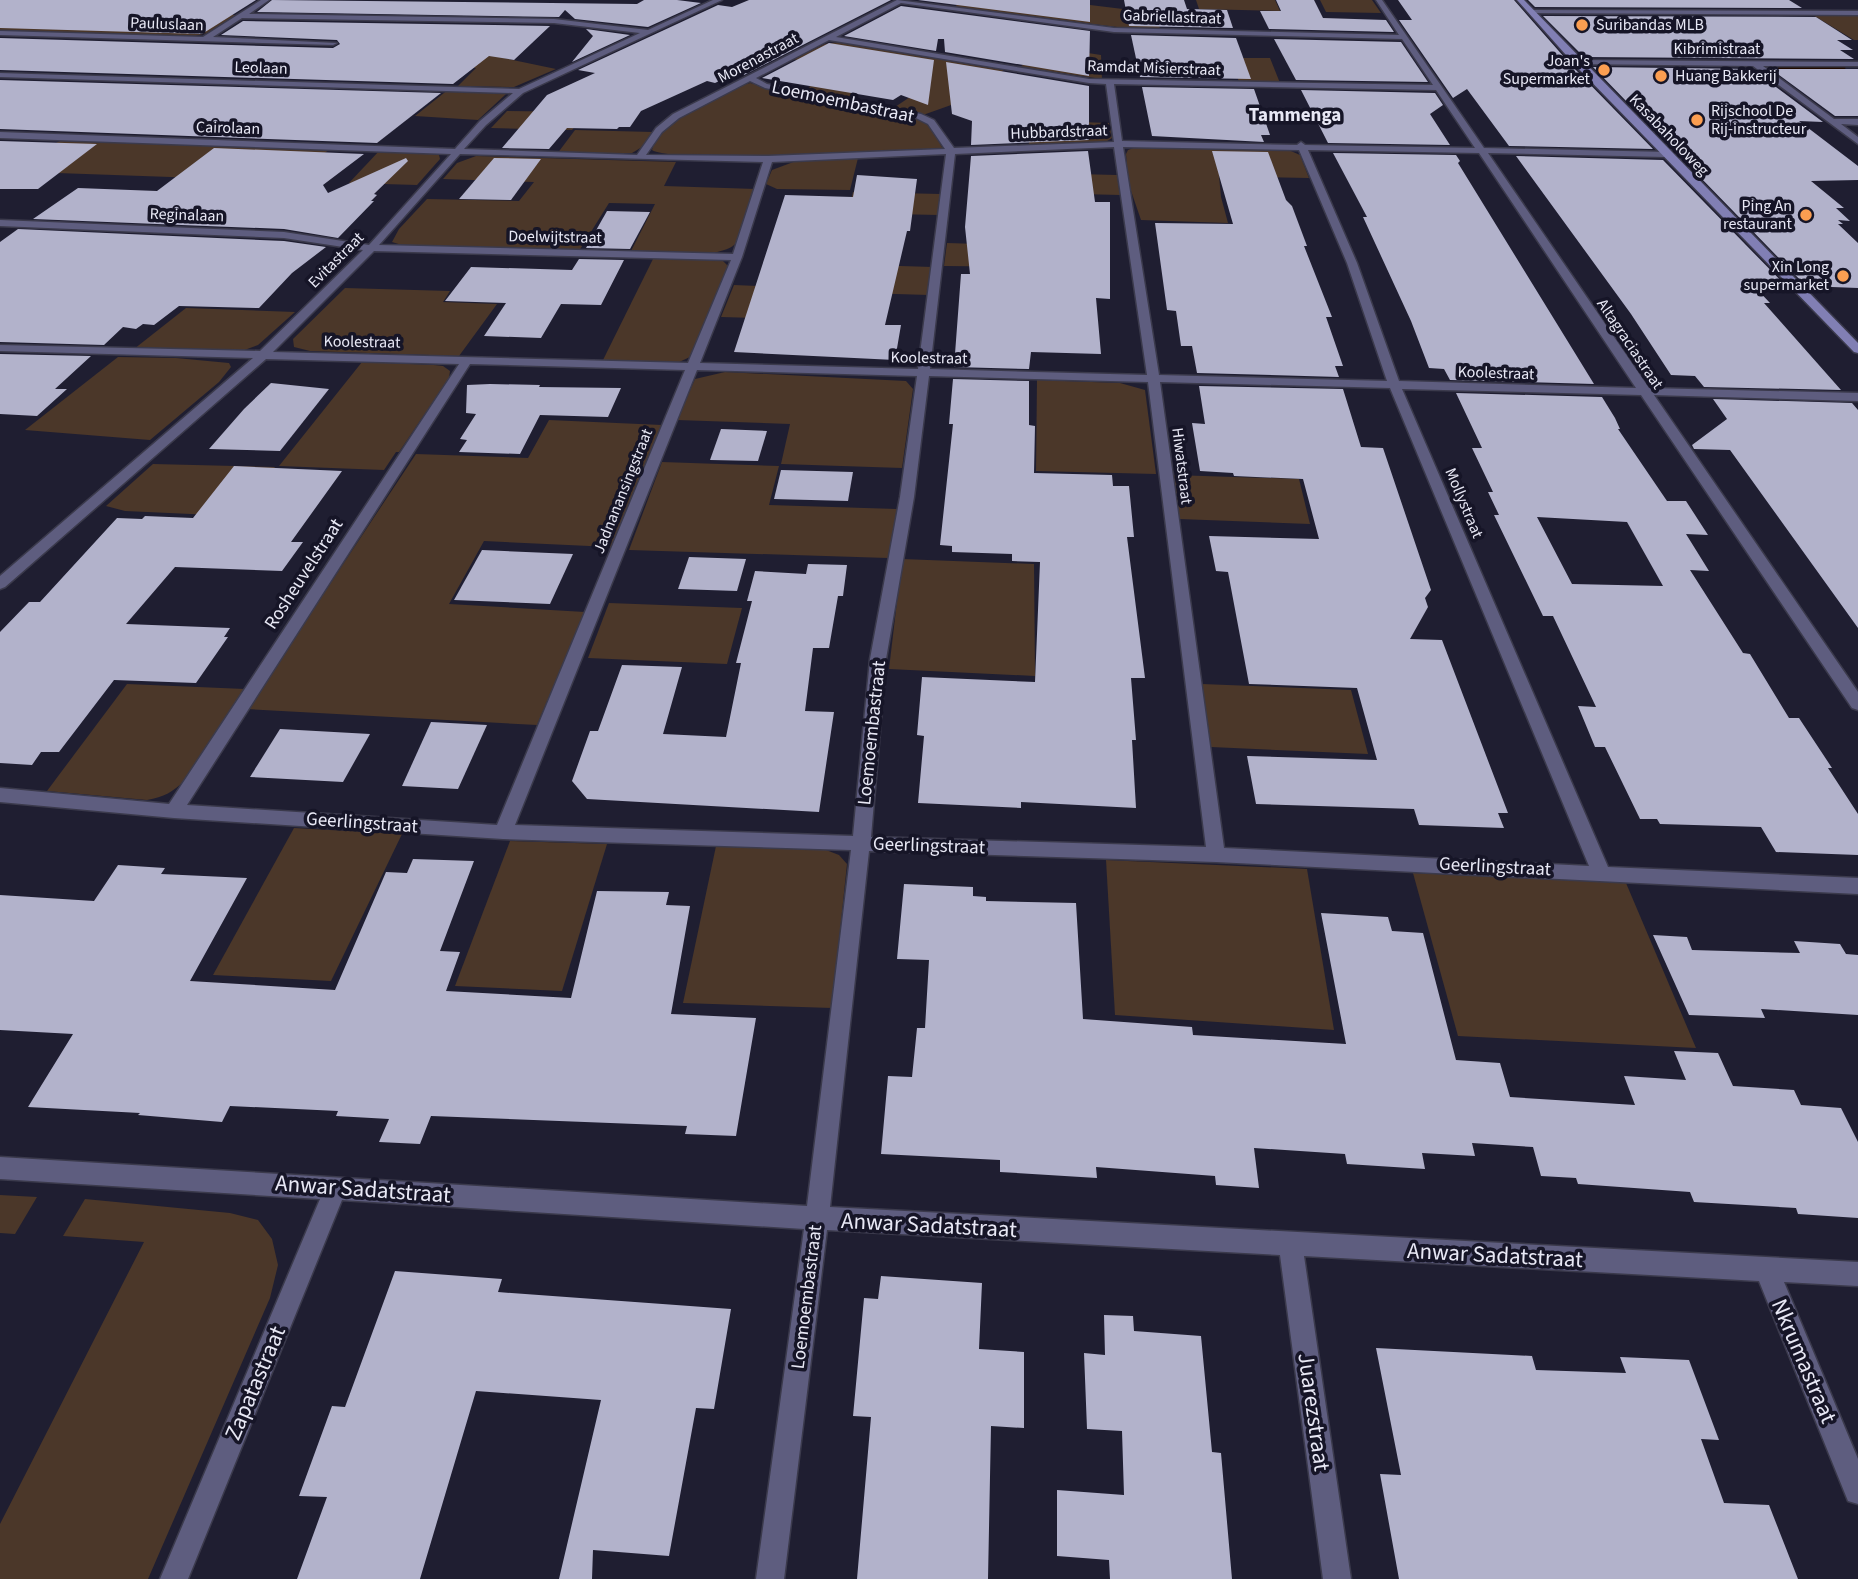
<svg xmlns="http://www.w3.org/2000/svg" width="1858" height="1579" font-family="'Source Sans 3',sans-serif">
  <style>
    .green { fill: #4b3729 }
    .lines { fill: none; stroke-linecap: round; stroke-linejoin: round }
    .stream { fill: #1f0a00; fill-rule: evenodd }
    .building { fill: #b2b2cb; fill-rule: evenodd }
    .street-casing { stroke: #3b3a4c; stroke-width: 3 }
    .secondary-casing { stroke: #3b3a4c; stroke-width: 3 }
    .street { fill: #5e5d7f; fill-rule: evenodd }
    .secondary { fill: #817fb4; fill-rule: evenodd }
    .poi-dot { fill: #fb9e51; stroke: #161527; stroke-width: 2.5 }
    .labels { text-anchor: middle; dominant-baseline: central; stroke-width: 7; stroke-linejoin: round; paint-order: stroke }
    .far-street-label { font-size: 16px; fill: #e8e8f5; stroke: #161527 }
    .far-poi-label { font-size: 16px; fill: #e8e8f5; stroke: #161527; text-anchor: start }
    .street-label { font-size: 19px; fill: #e8e8f5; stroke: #161527 }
    .far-quarter-label { font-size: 19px; font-weight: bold; fill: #e8e8f5; stroke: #161527 }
    .near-street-label { font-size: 23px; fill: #e8e8f5; stroke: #161527 }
  </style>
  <rect width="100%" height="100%" fill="#1f1e31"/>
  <!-- green -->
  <g class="green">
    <polygon points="964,0 1049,0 1123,9 1155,9 1160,29 1117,27 954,7"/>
    <polygon points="1196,0 1275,0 1280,11 1199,9"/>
    <polygon points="1320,0 1372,0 1381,13 1326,12"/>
    <polygon points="144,13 237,15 207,33 195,36 0,32 0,18"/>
    <polygon points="1813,15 1858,15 1858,40 1854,40"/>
    <polygon points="838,42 1004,70 972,91 982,94 923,115 895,107 931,83 886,75 845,99 802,91 842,68 792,59 825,44"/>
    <polygon points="1049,47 1101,55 1102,79 1020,67"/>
    <polygon points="461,49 556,69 514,87 458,86 476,68 442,66"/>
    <polygon points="1231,58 1270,58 1280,83 1239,82"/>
    <path d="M750 83 914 117 930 126 943 149C911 155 669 163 652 150 657 124 726 89 750 83Z"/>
    <polygon points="449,89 503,93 506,94 478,120 415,116"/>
    <polygon points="507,111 587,112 572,130 491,128"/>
    <polygon points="1024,120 1109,123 1112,138 1104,143 1028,146 1030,140"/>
    <polygon points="575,130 653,132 642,147 632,153 557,154"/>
    <polygon points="66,138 333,147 286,181 0,171"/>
    <polygon points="1136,147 1284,148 1300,155 1309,178 1219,176 1221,197 1228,223 1141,220 1128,182 1126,154 1128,150"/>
    <polygon points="380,150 435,154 439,155 440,159 417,185 349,183"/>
    <path d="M476 156 676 162 664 186 756 189C751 204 747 227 738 241 724 262 653 253 630 253L655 204 609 203 579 251 408 247 392 242 399 229 427 199 519 201 534 182 443 179 457 163Z"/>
    <polygon points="858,158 850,190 777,189 766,184 772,170 796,161"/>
    <polygon points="1037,173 1117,175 1120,195 1037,193"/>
    <polygon points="853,192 941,194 938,215 848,213"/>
    <polygon points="947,243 1039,246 1038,267 944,266"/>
    <polygon points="658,257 721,259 728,266 690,357 677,363 603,360 653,259"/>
    <polygon points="836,264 933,267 929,295 828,292"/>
    <polygon points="734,285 827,289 817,320 721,317"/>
    <polygon points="345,288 450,291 443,302 497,304 459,356 310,351 294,347 293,339"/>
    <polygon points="186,308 295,312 258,345 242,351 134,349"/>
    <polygon points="118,357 176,358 229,363 231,367 219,382 150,440 25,430"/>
    <polygon points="362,362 434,365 443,366 450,371 449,378 399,452 396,452 384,470 279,466"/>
    <polygon points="725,372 906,381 913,389 902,468 781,464 790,424 677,420 695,379"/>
    <polygon points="1037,380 1120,383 1145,390 1156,474 1036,471"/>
    <polygon points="549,420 662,425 611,547 484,541 449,604 585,612 537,725 247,709 416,454 528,458"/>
    <polygon points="662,462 779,466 769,505 897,509 888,558 629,550"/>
    <polygon points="153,464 275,467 235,516 125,511 106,506"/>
    <polygon points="1173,475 1299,479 1310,524 1179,519"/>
    <polygon points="902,559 1034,564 1035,676 889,669"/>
    <polygon points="609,603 742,608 727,664 588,658"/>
    <path d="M127 684 245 689 185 780C173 792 164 797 147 800L47 791Z"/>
    <polygon points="1202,684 1351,690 1368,754 1211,747"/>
    <polygon points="294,828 402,834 331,981 213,975"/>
    <polygon points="510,841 607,844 562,991 455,986"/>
    <polygon points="716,846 826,850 839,855 847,864 832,1008 683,1003"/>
    <polygon points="1106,860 1307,869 1334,1030 1115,1015"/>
    <polygon points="1413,873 1626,883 1696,1048 1458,1036"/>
    <polygon points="0,1195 37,1197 15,1234 0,1233"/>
    <polygon points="85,1199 230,1213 258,1220 272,1239 278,1265 270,1298 148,1579 0,1579 0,1524 144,1242 63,1236"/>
  </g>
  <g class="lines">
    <!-- stream -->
    <polygon class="stream" points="1779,66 1843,66 1846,68 1843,70 1784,70 1793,78 1790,80 1777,69"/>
  </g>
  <!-- building -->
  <g class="building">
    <polygon points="0,0 256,0 202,34 0,28"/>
    <polygon points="272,0 637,4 644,0 677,0 701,3 648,27 575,19 565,10 559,17 257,12"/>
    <polygon points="749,0 891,0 744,75 736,73 715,83 707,81 641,111 630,127 619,127 617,129 567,128 549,149 502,148 547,95 595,73 578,70 718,5 732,7"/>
    <polygon points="918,0 1090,0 1090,22"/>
    <polygon points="1124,0 1184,0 1187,9 1227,10 1233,28 1129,26"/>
    <polygon points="1276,0 1314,0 1323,18 1386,20 1394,32 1269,29 1260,11 1281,11"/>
    <polygon points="1398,0 1514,0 1572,66 1653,149 1509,146 1467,89 1453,98 1399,20 1412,20"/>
    <polygon points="1528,0 1789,0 1802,8 1535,7"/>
    <polygon points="901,6 1090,31 1089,76 945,52 944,39 938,39 936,51 844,36"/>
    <polygon points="1543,16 1816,17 1852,40 1837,40 1853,50 1840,50 1854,59 1584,57"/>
    <polygon points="243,21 550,26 514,60 489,56 453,84 0,70 0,38 333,48 340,44 337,40 221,35"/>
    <polygon points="586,29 630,35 572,62 593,36"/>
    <polygon points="1131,35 1236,38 1251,79 1140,77"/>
    <polygon points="1274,39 1401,42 1428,82 1296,80"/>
    <polygon points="829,43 934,60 928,105 901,95 893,100 762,78"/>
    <polygon points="946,62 1089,86 1089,140 971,145 972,121 952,114"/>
    <polygon points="1593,67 1752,69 1823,122 1799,121 1858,166 1858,180 1811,181 1844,208 1836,208 1850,221 1838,220 1843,224 1838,224 1858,243 1858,288 1806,286"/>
    <polygon points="1771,69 1858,69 1858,116 1835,116"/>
    <polygon points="0,80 441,93 377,143 0,129"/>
    <polygon points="1142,87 1254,89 1270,135 1261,135 1264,142 1152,136"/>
    <polygon points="1301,90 1435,93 1443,105 1430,114 1450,145 1328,143"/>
    <polygon points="0,141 97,144 38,189 0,189"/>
    <polygon points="214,148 364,154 323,185 328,193 406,158 408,161 374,194 377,195 371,201 374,201 338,238 284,229 33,219 78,188 157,191"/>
    <polygon points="1088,151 1095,202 1110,202 1110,299 1096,298 1101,354 1031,352 1029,369 954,367 961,274 970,274 965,227 971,156"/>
    <polygon points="1212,151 1268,152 1286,200 1292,206 1307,246 1304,246 1332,317 1326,317 1343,366 1335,366 1339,377 1197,373 1192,346 1181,346 1176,311 1167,310 1155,223 1233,224"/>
    <polygon points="1333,153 1456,155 1460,161 1458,163 1594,384 1450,380 1444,369 1429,368 1411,321 1363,217 1367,217"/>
    <polygon points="1516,156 1663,160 1786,286 1753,285 1770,303 1764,303 1841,390 1704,387 1695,376 1671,375 1631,314"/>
    <polygon points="494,158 541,159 511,200 459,199"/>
    <polygon points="857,175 917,179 910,231 907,231 885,325 901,325 895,360 734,352 785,195 853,197"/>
    <polygon points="607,211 650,212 630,249 586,248"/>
    <polygon points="18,229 284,241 326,247 292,273 259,308 179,306 154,325 143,324 136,329 123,327 104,345 0,342 0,242"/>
    <polygon points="579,259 624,260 601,305 561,304 541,338 484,336 506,303 445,301 471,267 572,270"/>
    <polygon points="0,354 91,356 55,389 67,389 37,416 0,414"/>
    <polygon points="953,379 1029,381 1029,425 1035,426 1034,473 1112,475 1113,486 1129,486 1134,537 1127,537 1145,678 1131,678 1136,740 1132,740 1136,808 1021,802 1021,808 918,803 924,736 917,735 922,677 1035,682 1040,562 1012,561 1012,554 952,552 952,546 940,545 953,424 949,424"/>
    <polygon points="271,383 329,389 280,451 209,449 244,409"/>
    <polygon points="490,384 540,385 539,387 621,388 608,417 540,415 520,454 459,452 467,440 460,439 476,414 466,413 467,385"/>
    <polygon points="1199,386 1343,389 1361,447 1383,448 1431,590 1425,598 1428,607 1410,639 1442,640 1508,813 1498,813 1504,828 1419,825 1414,809 1256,804 1247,756 1377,760 1357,688 1249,684 1228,572 1216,571 1209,536 1319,539 1303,479 1234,476 1233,473 1200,471 1192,423 1205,424"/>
    <path d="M1456 393 1602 397 1615 418 1620 429H1618L1667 501H1686L1708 535 1686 534 1709 571 1690 570 1743 653 1750 654 1789 718H1799L1832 768H1828L1858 814V855L1776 852 1761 827 1660 824 1657 819H1640L1605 747H1595L1578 706 1596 707 1553 616H1543L1494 515H1499L1488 492H1493L1472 448H1482ZM1537 517 1627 522 1663 586 1572 584Z"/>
    <polygon points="1713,399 1852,403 1858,410 1858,628 1730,450 1694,449 1692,445 1727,419"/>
    <polygon points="721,429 767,431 758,461 710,460"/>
    <polygon points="234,466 342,471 291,542 303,542 282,571 175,567 126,624 230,628 224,637 228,637 196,683 114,680 59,752 41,752 32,765 0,763 0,632 29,602 40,602 117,518 142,519 145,516 193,518"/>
    <polygon points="781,470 853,472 848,501 774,499"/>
    <polygon points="482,550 573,554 550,604 454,600"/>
    <polygon points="689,557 746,559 737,591 678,589"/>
    <polygon points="808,564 847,565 843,596 838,596 829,648 813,648 805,711 834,712 819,812 587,799 572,781 590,731 598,731 622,665 682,667 663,734 726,737 741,663 736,663 752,601 747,601 755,571 806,574"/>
    <polygon points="431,722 487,725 458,789 402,786"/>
    <polygon points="280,729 370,734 343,782 250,777"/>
    <polygon points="413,859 474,861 440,951 460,952 446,991 571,998 597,891 669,892 666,905 690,906 671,1014 756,1018 736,1136 685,1134 687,1126 431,1116 420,1144 379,1142 389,1119 336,1116 338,1111 230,1106 222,1122 138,1115 140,1113 28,1107 73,1034 0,1030 0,895 94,901 118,865 165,868 161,874 247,878 190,981 335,990 386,872 407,873"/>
    <polygon points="904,884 973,887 973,896 986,897 986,901 1076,903 1083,1019 1192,1027 1193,1035 1346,1044 1321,913 1388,917 1392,931 1423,933 1456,1060 1500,1063 1510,1097 1635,1105 1624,1076 1686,1080 1674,1051 1718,1053 1733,1086 1794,1090 1801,1105 1841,1108 1858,1142 1858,1218 1798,1214 1796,1208 1694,1202 1690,1192 1578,1184 1576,1178 1541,1176 1533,1147 1472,1143 1475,1156 1422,1153 1425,1169 1347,1164 1345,1154 1254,1148 1259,1188 1216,1185 1215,1176 1096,1167 1097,1178 1000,1172 1000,1160 881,1154 888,1076 912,1077 917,1028 925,1028 929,960 897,959"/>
    <polygon points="1653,935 1687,937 1692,950 1800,953 1794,941 1840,944 1846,954 1858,955 1858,1015 1761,1009 1765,1018 1689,1015"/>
    <polygon points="395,1271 502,1279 498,1292 731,1309 714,1409 696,1408 669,1556 593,1550 592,1579 559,1579 601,1400 476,1391 420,1579 297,1579 327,1497 299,1496 332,1406 345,1407"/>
    <polygon points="881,1276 982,1283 979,1349 1024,1352 1024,1428 991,1426 988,1579 857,1579 871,1417 853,1416 864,1298 878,1299"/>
    <polygon points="1104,1315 1133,1316 1134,1331 1201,1336 1212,1452 1221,1453 1232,1579 1110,1579 1109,1560 1057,1556 1057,1490 1124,1495 1122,1431 1087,1429 1084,1353 1105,1355"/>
    <polygon points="1376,1348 1532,1356 1536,1370 1626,1373 1620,1357 1689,1360 1719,1440 1701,1439 1724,1503 1769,1505 1798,1579 1399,1579 1380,1474 1401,1475"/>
  </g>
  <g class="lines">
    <defs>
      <g id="street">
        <path d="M261 0H269L249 14 554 19 648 30 713 0H722L523 93 486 125 464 149 637 155 656 128 673 114 897 0 1114 28 1399 35 1376 0H1382L1484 148 1668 152 1669 154 1665 157 1488 153 1649 388 1858 393V401L1654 395 1858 692V710L1852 708 1641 395 1402 389 1608 867 1858 878V894L1216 862 869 851 830 1207 1858 1262V1286L1784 1282 1858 1459V1504L1848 1501 1759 1281 1304 1256 1351 1579H1323L1280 1255 827 1230 784 1579H756L804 1229 342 1200 188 1579H160L320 1199 0 1179V1157L807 1206 851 850 503 839 174 818 0 802V788L169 804 459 364 266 359 5 587 0 589V576L253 358 0 351V345L260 351 363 250 284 238 0 226V220L284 232 369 245 451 154 0 138V132L455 149 480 121 513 93 0 77V73L519 89 640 33 554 23 242 18 213 37 337 43 333 45 0 35V31L203 37ZM901 3 1114 32 1402 39 1433 85 1089 79 836 37ZM829 40 1089 83 1106 84 1114 142 954 148 934 120 921 114 767 84 756 78ZM750 81 765 88 916 118 928 124 945 149 768 156 646 155 662 132 679 118ZM1114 84 1436 90 1475 148 1305 145 1301 142 1297 145 1122 141ZM1114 147 1147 375 930 369 955 154ZM1123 147 1299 150 1347 263 1387 381 1159 375ZM1308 150 1479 153 1636 388 1399 381 1357 263ZM460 154 763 162 733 254 379 245ZM946 154 918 369 700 363 742 257 772 162ZM374 251 731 260 688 363 273 352ZM470 364 685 370 497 825 187 805ZM697 370 917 376 900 497 870 659 853 836 515 825ZM929 376 1148 382 1206 847 871 837 886 659 914 497ZM1160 382 1390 388 1589 866 1224 848Z"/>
        <polygon points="1531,10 1858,11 1858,15 1529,13"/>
        <polygon points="1577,60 1858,62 1858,66 1763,66 1834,119 1858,119 1858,125 1841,124 1858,137 1858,144 1753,66 1574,64"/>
      </g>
      <polygon id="secondary" points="1517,0 1524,0 1858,343 1858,353 1854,352 1574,64"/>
    </defs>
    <!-- street casing -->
    <use href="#street" class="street-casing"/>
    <!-- secondary casing -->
    <use href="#secondary" class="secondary-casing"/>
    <!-- street -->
    <use href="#street" class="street"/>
    <!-- secondary -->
    <use href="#secondary" class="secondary"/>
  </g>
  <!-- markers -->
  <g class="poi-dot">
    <circle cx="1582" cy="25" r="7"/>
    <circle cx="1604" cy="70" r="7"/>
    <circle cx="1661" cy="76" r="7"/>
    <circle cx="1697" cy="120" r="7"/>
    <circle cx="1806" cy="215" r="7"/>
    <circle cx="1843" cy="276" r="7"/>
  </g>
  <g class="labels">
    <!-- far-street labels -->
    <g class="far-street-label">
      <text transform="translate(1172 17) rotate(2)">Gabriellastraat</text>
      <text transform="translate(167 24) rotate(2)">Pauluslaan</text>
      <text x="1717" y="49">Kibrimistraat</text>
      <text transform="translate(758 58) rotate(-28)">Morenastraat</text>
      <text transform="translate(261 68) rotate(2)">Leolaan</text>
      <text transform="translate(1154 68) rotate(2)">Ramdat Misierstraat</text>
      <text transform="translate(228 128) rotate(2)">Cairolaan</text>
      <text transform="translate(1059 132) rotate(-2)">Hubbardstraat</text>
      <text transform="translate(1669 135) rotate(46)">Kasabaholoweg</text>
      <text transform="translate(187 215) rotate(2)">Reginalaan</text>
      <text transform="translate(555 237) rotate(1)">Doelwijtstraat</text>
      <text transform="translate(336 260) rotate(-45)">Evitastraat</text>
      <text transform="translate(362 342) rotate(1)">Koolestraat</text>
      <text transform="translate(1630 344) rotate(56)">Altagraciastraat</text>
      <text transform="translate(929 358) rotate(1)">Koolestraat</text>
      <text transform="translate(1496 373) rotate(2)">Koolestraat</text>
      <text transform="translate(1182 466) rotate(83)">Hiwatstraat</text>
      <text transform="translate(623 491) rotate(-68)">Jadnanansingstraat</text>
      <text transform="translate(1464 503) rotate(67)">Mollystraat</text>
    </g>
    <!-- far-poi labels -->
    <g class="far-poi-label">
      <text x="1596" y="25">Suribandas MLB</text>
      <text x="1590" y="61" text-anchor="end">Joan's<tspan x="1590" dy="18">Supermarket</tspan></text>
      <text x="1675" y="76">Huang Bakkerij</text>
      <text x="1711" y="111">Rijschool De<tspan x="1711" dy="18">Rij-instructeur</tspan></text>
      <text x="1792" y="206" text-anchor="end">Ping An<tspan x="1792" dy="18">restaurant</tspan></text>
      <text x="1829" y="267" text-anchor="end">Xin Long<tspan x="1829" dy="18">supermarket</tspan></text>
    </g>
    <!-- street labels -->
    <g class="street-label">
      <text transform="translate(843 102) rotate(12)">Loemoembastraat</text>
      <text transform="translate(304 574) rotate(-57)">Rosheuvelstraat</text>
      <text transform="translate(872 733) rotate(-84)">Loemoembastraat</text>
      <text transform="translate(362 823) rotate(4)">Geerlingstraat</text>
      <text transform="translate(929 846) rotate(2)">Geerlingstraat</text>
      <text transform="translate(1495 867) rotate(3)">Geerlingstraat</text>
      <text transform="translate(807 1297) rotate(-83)">Loemoembastraat</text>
    </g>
    <!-- far-quarter labels -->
    <g class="far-quarter-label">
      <text x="1295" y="115">Tammenga</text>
    </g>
    <!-- near-street labels -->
    <g class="near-street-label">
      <text transform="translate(363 1189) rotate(4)">Anwar Sadatstraat</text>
      <text transform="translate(929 1225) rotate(3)">Anwar Sadatstraat</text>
      <text transform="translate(1495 1255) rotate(3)">Anwar Sadatstraat</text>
      <text transform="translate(1804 1361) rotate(67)">Nkrumastraat</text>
      <text transform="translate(255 1383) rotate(-67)">Zapatastraat</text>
      <text transform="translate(1314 1412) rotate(82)">Juarezstraat</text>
    </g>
  </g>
</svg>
